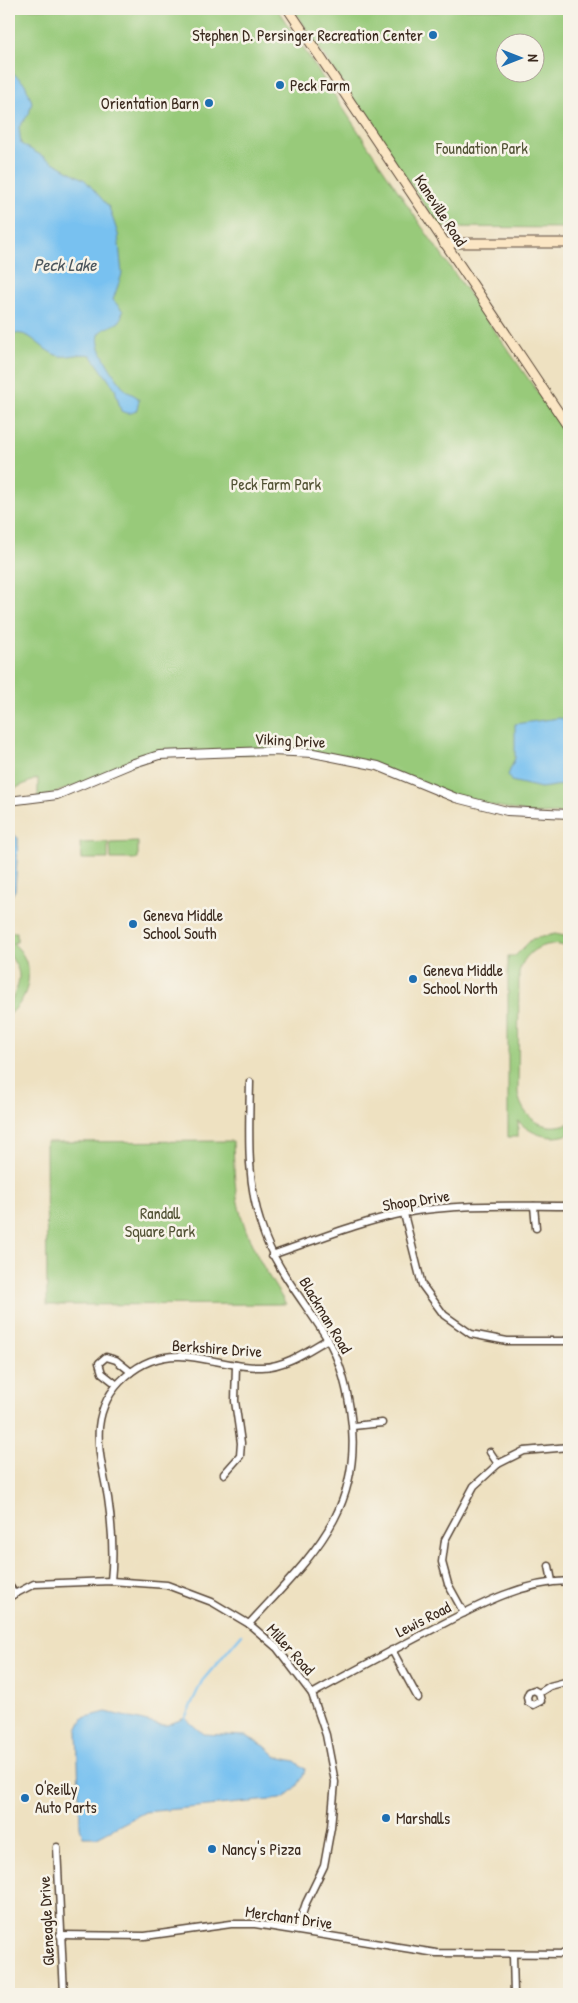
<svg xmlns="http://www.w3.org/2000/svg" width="578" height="2003" font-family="'Patrick Hand',sans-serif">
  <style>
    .green { fill: #98ca7a; stroke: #6a7a4c; fill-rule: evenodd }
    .water { fill: #78c1f0; stroke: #5a7687 }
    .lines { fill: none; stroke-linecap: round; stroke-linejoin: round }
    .stream { stroke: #78c1f0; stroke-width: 2.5 }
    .minor-casing { stroke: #564536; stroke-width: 9 }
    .tertiary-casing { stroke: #564536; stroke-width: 10 }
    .secondary-casing { stroke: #564536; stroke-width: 11 }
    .minor { stroke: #fff; stroke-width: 6 }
    .tertiary { stroke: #fff; stroke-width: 8 }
    .secondary { stroke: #fbe6c4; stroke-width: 9 }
    .poi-dot { fill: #1f6fb2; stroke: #f7f3e8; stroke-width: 2 }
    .labels { text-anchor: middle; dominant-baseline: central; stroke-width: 5; stroke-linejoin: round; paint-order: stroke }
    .poi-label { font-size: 16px; fill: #3b2a1e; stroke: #f7f3e8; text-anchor: start }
    .park-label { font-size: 16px; fill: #525235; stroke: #f7f3e8 }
    .street-label { font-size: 16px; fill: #3b2a1e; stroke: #f7f3e8 }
    .water-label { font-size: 18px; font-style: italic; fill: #4d575d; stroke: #f7f3e8 }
  </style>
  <rect width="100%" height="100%" fill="#f7f3e8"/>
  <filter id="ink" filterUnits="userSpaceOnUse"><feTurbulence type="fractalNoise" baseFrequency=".02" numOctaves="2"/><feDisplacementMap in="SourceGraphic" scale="10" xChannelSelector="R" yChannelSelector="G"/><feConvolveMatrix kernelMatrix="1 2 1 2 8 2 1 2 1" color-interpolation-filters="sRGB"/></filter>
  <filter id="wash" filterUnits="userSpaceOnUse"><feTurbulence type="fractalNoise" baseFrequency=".0096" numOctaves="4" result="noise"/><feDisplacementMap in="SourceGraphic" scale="20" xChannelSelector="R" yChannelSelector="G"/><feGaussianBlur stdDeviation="1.12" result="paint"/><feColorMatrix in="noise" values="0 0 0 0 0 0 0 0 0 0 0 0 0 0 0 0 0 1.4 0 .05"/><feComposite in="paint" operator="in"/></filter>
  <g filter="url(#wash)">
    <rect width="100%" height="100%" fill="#eee1c1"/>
    <!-- green -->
    <g class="green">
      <polygon points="9,9 277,9 422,227 569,437 569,813 535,814 456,798 378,766 313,753 159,755 38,799 38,778 9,791"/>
      <path d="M293 9H569V228L439 227ZM506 42H536V72H506Z"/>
      <polygon points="108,842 108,859 81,859 80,843"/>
      <polygon points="138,842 138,859 111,859 110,843"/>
      <path d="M9 932H17V942L13 943C36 963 32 996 9 1015 9 997 18 993 19 977 19 966 12 961 9 952 7 946 9 938 9 932Z"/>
      <path d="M555 934 569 937V948C547 938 525 950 519 972L518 1093C522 1119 545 1133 569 1123V1134C551 1141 532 1135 518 1121V1137H508V956H515L532 939Z"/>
      <path d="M233 1141C234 1167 234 1193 242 1218 251 1249 269 1277 286 1304L47 1305 46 1142Z"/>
    </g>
    <!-- water -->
    <g class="water">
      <path d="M9 58 11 71 25 84 32 102 29 114 19 127 21 144 85 180 109 207 118 234 122 274 113 300 123 311 120 321C114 326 105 327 100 333 92 345 116 378 124 388 128 394 136 394 139 400L137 410C132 414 127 414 121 411L115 389 91 355C79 352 67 359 56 355 38 348 30 328 9 335Z"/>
      <polygon points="559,718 569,720 569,784 541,788 511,781 508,775 515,758 515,724"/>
      <polygon points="9,834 13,834 18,838 18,845 15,890 9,901"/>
      <path d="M106 1712 160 1725H167L185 1718 203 1734 246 1736 265 1746 277 1757 295 1761 305 1769C304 1780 292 1794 281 1799L145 1812 97 1837H83L80 1827 77 1730 83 1718Z"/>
    </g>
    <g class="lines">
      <!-- stream -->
      <polyline class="stream" points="185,1718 202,1681 242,1634"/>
    </g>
  </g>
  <g filter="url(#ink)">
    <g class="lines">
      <defs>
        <g id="minor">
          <polyline points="534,1206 536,1228"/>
          <polyline points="404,1214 422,1285 444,1315 471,1334 507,1341 564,1341 569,1339"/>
          <path d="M272 1255C316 1240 359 1222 404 1213 458 1203 515 1206 569 1206"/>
          <polyline points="116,1384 102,1373 99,1363 106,1357 116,1360 131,1372"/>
          <polyline points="353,1426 382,1423"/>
          <polyline points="490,1452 498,1464"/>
          <polyline points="224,1474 240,1456 241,1443 235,1401 236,1365"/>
          <polyline points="549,1566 552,1581"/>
          <path d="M111 1581C114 1554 112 1525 108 1498 104 1474 97 1451 99 1427 103 1387 140 1355 180 1356 207 1357 234 1368 262 1367 285 1367 309 1350 328 1339"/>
          <polyline points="9,1585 14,1593"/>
          <polyline points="9,1597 34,1584 111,1581 167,1585 212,1602 249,1624 277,1648 312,1694 326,1735 335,1782 331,1827 324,1866 306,1903 297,1930"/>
          <polyline points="464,1613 448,1584 442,1562 445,1540 474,1486 498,1464 524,1451 569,1447"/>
          <path d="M249 1624C311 1556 366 1510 350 1409 346 1384 340 1360 327 1338 305 1302 275 1269 262 1228 246 1181 249 1132 250 1082"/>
          <polyline points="392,1650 418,1698"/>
          <polyline points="539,1693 541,1701 533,1705 528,1702 527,1697 529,1692 534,1690 539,1693 550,1686 569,1681"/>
          <path d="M312 1694C353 1671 395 1649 437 1627 479 1605 521 1582 569 1581"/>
          <polyline points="57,1847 64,1994"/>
          <polyline points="60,1935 145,1936 231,1924 255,1924 436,1953 569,1954"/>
          <polyline points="513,1955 514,1994"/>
        </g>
        <polyline id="tertiary" points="9,801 57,795 131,764 159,755 272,751 313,753 378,766 456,798 507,811 569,814"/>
        <g id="secondary">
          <polyline points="288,9 569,428"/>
          <polyline points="444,243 569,243"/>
        </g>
      </defs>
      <!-- minor casing -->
      <use href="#minor" class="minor-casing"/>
      <!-- tertiary casing -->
      <use href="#tertiary" class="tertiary-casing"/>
      <!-- secondary casing -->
      <use href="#secondary" class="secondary-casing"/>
      <!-- minor -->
      <use href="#minor" class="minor"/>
      <!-- tertiary -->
      <use href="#tertiary" class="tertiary"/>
      <!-- secondary -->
      <use href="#secondary" class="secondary"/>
    </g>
  </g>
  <!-- markers -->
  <g class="poi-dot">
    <circle cx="433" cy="35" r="5"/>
    <circle cx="280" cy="85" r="5"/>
    <circle cx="209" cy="103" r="5"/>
    <circle cx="133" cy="924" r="5"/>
    <circle cx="413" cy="979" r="5"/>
    <circle cx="25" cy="1798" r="5"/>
    <circle cx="386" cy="1818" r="5"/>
    <circle cx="212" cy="1849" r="5"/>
  </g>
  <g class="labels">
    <!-- poi labels -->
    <g class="poi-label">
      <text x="423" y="35" text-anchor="end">Stephen D. Persinger Recreation Center</text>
      <text x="290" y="85">Peck Farm</text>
      <text x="199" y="103" text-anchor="end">Orientation Barn</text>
      <text x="143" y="915">Geneva Middle<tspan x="143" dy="18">School South</tspan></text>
      <text x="423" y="970">Geneva Middle<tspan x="423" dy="18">School North</tspan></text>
      <text x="35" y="1789">O'Reilly<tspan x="35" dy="18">Auto Parts</tspan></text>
      <text x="396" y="1818">Marshalls</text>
      <text x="222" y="1849">Nancy's Pizza</text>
    </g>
    <!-- park labels -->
    <g class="park-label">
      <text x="482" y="148">Foundation Park</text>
      <text x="276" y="484">Peck Farm Park</text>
      <text x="160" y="1213">Randall<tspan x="160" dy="18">Square Park</tspan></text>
    </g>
    <!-- street labels -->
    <g class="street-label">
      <text transform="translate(441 210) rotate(57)">Kaneville Road</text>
      <text transform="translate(290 740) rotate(3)">Viking Drive</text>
      <text transform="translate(416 1200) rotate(-9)">Shoop Drive</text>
      <text transform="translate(326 1315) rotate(59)">Blackman Road</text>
      <text transform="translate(217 1348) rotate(4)">Berkshire Drive</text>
      <text transform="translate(423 1619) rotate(-27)">Lewis Road</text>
      <text transform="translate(291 1649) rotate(48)">Miller Road</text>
      <text transform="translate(289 1917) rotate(8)">Merchant Drive</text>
      <text transform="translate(46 1921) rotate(-93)">Gleneagle Drive</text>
    </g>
    <!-- water labels -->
    <g class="water-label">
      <text x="65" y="264">Peck Lake</text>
    </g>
  </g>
  <!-- margin -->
  <rect width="578" height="2003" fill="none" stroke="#f7f3e8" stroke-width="30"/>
  <!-- north arrow -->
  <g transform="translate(520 58) rotate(90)"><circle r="24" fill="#f7f3e8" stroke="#aca397"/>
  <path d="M0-4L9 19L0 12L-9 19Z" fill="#1f6fb2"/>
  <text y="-8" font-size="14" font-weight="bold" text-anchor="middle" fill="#3b2a1e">N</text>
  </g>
</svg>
